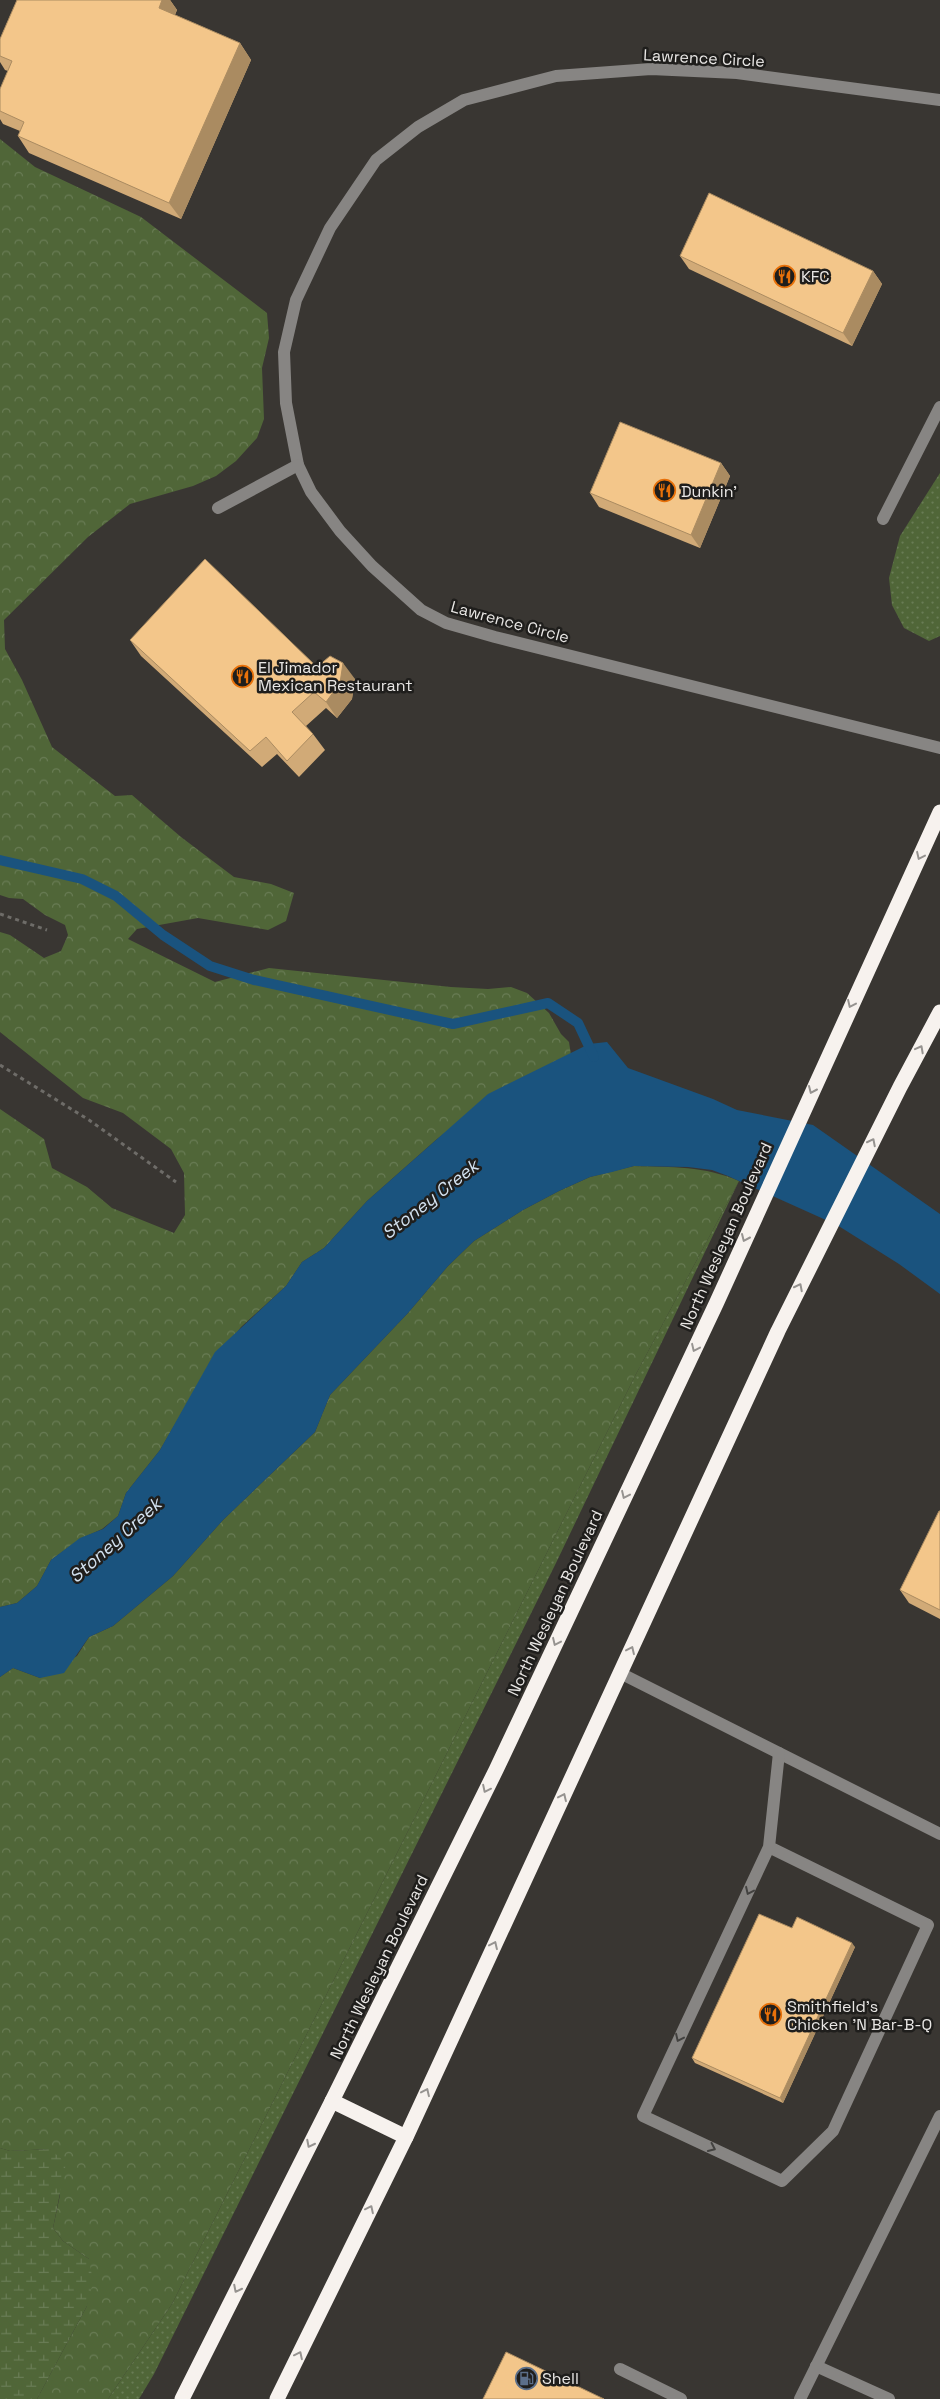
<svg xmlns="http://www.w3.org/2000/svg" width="940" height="2399" font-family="'Space Grotesk',sans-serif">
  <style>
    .grass { fill: url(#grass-dots) }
    .forest { fill: url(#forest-crowns) }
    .wetland { fill: url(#wetland-marsh) }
    .water { fill: #1a537e }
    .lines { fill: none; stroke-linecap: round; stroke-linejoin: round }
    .stream { stroke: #1a537e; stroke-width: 10 }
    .path { stroke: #6e6c68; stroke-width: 3; stroke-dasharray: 4 4; stroke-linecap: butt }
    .minor { stroke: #878583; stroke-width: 12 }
    .highway { stroke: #f7f2ee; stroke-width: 15 }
    .wall { fill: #d1aa77 }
    .shaded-wall { fill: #aa8b61 }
    .building { fill: #f3c68a; stroke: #aa8b61 }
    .oneway { stroke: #969390 }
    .oneway2 { stroke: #434240 }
    .labels { text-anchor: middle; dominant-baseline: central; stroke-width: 5; stroke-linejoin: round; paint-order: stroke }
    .street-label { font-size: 16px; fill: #e9e7e5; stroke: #1f1e1c }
    .poi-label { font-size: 16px; fill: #e9e7e5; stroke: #1f1e1c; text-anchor: start }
    .water-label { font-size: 18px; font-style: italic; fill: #d3e2f0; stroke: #1f1e1c }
  </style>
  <defs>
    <pattern id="grass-dots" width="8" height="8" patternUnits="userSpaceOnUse" patternTransform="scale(1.25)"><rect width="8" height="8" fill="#506638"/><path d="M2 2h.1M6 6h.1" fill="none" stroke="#697c55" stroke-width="1.8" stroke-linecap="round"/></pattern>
    <pattern id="forest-crowns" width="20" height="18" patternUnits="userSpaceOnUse" patternTransform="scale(1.25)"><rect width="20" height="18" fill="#506638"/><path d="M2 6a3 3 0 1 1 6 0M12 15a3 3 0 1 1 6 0" fill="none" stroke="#697c55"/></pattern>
    <pattern id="wetland-marsh" width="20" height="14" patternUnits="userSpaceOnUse" patternTransform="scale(1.25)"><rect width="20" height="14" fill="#506638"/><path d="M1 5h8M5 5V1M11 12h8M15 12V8" fill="none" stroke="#697c55"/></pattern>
  </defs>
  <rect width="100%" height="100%" fill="#393632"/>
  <!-- grass -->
  <g class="grass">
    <polygon points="940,473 940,636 929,641 904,628 892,605 889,578 900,536"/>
    <polygon points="739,1181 556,1563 154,2374 139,2399 108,2399 172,2304 636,1374"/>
  </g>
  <!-- forest -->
  <g class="forest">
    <polygon points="0,139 35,167 141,217 267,313 269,338 262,368 264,419 257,438 236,461 216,476 193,486 130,504 88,537 4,620 5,649 22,680 52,747 115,796 132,795 181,837 234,877 271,884 294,893 286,921 268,930 198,918 137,929 128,939 215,982 269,968 451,987 488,989 511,987 527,993 549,1013 561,1034 569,1042 571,1055 507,1086 437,1139 367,1201 324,1248 302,1262 286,1286 241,1327 196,1388 160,1450 126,1493 118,1516 102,1529 80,1539 51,1560 37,1586 17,1603 0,1607 0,1109 44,1139 52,1168 87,1187 112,1208 174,1233 185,1215 184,1173 171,1149 123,1113 83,1098 0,1032 0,932 10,935 44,958 61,951 68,935 65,925 45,915 23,899 9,898 0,895"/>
    <path d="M634 1166C671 1167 705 1166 739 1181L636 1374 172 2304 108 2399H37L87 2306 89 2259 63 2241 53 2228 60 2195 50 2149 10 2151 0 2148V1677L13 1668 40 1678 77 1656 89 1637 113 1626 173 1576 223 1520 315 1432 330 1395 408 1313 448 1266 474 1241 523 1210 559 1191 590 1177Z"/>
  </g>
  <!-- wetland -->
  <polygon class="wetland" points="0,2148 10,2151 50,2149 66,2163 53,2228 63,2241 89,2259 93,2282 87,2306 37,2399 0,2399"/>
  <!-- water -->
  <polygon class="water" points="607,1042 628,1068 713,1099 737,1110 813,1125 940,1214 940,1294 899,1264 837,1225 728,1176 712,1170 688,1167 634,1166 612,1172 590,1177 559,1191 523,1210 474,1241 448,1266 408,1313 330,1395 315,1432 223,1520 173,1576 113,1626 89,1637 64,1673 40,1678 13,1668 0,1677 0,1607 17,1603 37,1586 51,1560 80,1538 103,1529 118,1516 126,1493 160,1450 215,1352 286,1286 302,1262 324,1248 367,1201 488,1094 589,1044"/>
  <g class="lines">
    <!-- stream -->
    <polyline class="stream" points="0,860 82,879 116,896 163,935 210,966 254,980 453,1024 548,1003 578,1023 594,1057"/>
    <!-- path -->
    <g class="path">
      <polyline points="0,914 47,930"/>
      <polyline points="0,1065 89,1120 176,1182"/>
    </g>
    <!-- minor -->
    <g class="minor">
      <polyline points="940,100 737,73 651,69 556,76 464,100 418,127 376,160 330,228 296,300 284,352 286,403 298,465 311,492 340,531 372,566 421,610 446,623 495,637 940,748"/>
      <polyline points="218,508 298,465"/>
      <polyline points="883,519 940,407"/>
      <polyline points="620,1673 940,1834"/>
      <polyline points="769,1847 928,1925 833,2131 782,2181 643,2116 769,1847 779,1753"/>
      <polyline points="816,2366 889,2399"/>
      <polyline points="620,2369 681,2399"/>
      <polyline points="800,2399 940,2116"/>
    </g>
    <!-- highway -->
    <g class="highway">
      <polyline points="332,2101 406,2137"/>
      <polyline points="182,2399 332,2101 496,1770 716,1304 940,812"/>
      <polyline points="277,2399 406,2137 778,1331 900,1087 940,1012"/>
    </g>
  </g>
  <!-- wall -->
  <g class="wall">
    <polygon points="17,0 170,0 177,10 175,15 240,43 251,60 181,219 29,153 18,136 20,131 3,124 0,119 0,89 8,71 5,70 0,62 0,39"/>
    <polygon points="680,256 873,271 882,284 852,346 689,269"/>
    <polygon points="721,463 730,476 700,548 599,507 590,493"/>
    <polygon points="130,640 317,667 355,679 352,699 337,718 326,708 306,726 313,734 325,750 299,777 277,754 262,767 141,656"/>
    <polygon points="940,1511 940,1619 909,1603 900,1590"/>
    <polygon points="792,1928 855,1947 783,2103 695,2063 692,2058"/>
  </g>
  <!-- shaded-wall -->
  <g class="shaded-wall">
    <polygon points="162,0 170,0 177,10 170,24 159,8"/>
    <polygon points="240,43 251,60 181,219 169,203"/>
    <polygon points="873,271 882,284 852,346 843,333"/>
    <polygon points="721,463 730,476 700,548 691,535"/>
    <polygon points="343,663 355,679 352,699 337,718 326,702"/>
    <polygon points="852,1943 855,1947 783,2103 780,2098"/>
  </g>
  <!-- building -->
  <g class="building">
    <polygon points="17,0 162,0 159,8 240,43 169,203 18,136 24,122 0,111 0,89 12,61 0,56 0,39"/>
    <polygon points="709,193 873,271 843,333 680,256"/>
    <polygon points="620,422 721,463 691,535 590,493"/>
    <polygon points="205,559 317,667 330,656 343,663 340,683 326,702 314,692 292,712 313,734 287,761 266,737 250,751 130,640"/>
    <polygon points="939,1511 940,1511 940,1610 900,1590"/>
    <polygon points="759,1914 792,1928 797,1917 852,1943 780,2098 692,2058"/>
    <polygon points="506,2352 604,2399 483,2399"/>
  </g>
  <!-- one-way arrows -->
  <defs><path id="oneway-chevron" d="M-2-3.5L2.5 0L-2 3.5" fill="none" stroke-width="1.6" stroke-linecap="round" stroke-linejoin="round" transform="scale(1.25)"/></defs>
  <g class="oneway">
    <use href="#oneway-chevron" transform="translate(920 856) rotate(115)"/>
    <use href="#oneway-chevron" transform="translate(851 1004) rotate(115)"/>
    <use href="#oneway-chevron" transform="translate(920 1049) rotate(-62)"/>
    <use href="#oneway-chevron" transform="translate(812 1090) rotate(114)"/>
    <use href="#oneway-chevron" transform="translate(872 1142) rotate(-63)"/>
    <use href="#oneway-chevron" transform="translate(745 1238) rotate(114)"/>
    <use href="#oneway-chevron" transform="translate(799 1287) rotate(-63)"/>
    <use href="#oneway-chevron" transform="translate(695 1348) rotate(115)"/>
    <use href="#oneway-chevron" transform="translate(625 1495) rotate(115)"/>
    <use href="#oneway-chevron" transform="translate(556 1642) rotate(115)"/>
    <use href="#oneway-chevron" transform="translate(631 1650) rotate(-65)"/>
    <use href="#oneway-chevron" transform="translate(486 1789) rotate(116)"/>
    <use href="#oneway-chevron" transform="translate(563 1797) rotate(-65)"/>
    <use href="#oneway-chevron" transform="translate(494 1945) rotate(-65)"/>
    <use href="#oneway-chevron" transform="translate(426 2092) rotate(-65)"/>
    <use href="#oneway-chevron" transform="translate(310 2144) rotate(117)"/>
    <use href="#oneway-chevron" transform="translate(370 2209) rotate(-64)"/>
    <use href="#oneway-chevron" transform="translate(237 2289) rotate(117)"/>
    <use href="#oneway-chevron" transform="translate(299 2355) rotate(-64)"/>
  </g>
  <g class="oneway2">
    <use href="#oneway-chevron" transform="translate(749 1891) rotate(115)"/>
    <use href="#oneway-chevron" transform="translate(679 2038) rotate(115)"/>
    <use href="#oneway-chevron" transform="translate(712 2148) rotate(25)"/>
  </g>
  <!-- icons -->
  <defs>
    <symbol id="restaurant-ring" viewBox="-11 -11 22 22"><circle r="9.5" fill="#1f1e1c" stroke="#e8710a" stroke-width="1.5"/><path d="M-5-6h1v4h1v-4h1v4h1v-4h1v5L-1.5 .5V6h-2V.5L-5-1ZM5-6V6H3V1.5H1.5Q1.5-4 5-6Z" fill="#e8710a"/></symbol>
    <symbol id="fuel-ring" viewBox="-11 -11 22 22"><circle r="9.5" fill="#1f1e1c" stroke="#5c6f8a" stroke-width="1.5"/><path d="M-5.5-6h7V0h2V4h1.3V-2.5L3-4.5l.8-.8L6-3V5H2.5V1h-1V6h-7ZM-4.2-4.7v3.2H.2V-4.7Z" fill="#5c6f8a"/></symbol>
  </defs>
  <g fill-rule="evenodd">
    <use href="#restaurant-ring" x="772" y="264" width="25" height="25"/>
    <use href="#restaurant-ring" x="652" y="478" width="25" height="25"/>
    <use href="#restaurant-ring" x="230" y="664" width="25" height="25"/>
    <use href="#restaurant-ring" x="758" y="2002" width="25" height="25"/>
    <use href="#fuel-ring" x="514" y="2366" width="25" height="25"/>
  </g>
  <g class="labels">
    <!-- street labels -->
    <g class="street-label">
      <text transform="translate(704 58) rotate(3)">Lawrence Circle</text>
      <text transform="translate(510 622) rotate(15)">Lawrence Circle</text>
      <text transform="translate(726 1236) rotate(-66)">North Wesleyan Boulevard</text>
      <text transform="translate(555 1603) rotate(-65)">North Wesleyan Boulevard</text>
      <text transform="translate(379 1967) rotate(-64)">North Wesleyan Boulevard</text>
    </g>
    <!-- poi labels -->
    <g class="poi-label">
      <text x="801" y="276">KFC</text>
      <text x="681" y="491">Dunkin'</text>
      <text x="258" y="667">El Jimador<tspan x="258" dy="18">Mexican Restaurant</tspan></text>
      <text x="787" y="2006">Smithfield's<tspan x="787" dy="18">Chicken 'N Bar-B-Q</tspan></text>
      <text x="542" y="2378">Shell</text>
    </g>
    <!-- water labels -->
    <g class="water-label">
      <text transform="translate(430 1199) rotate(-38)">Stoney Creek</text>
      <text transform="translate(115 1540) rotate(-42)">Stoney Creek</text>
    </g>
  </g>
</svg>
